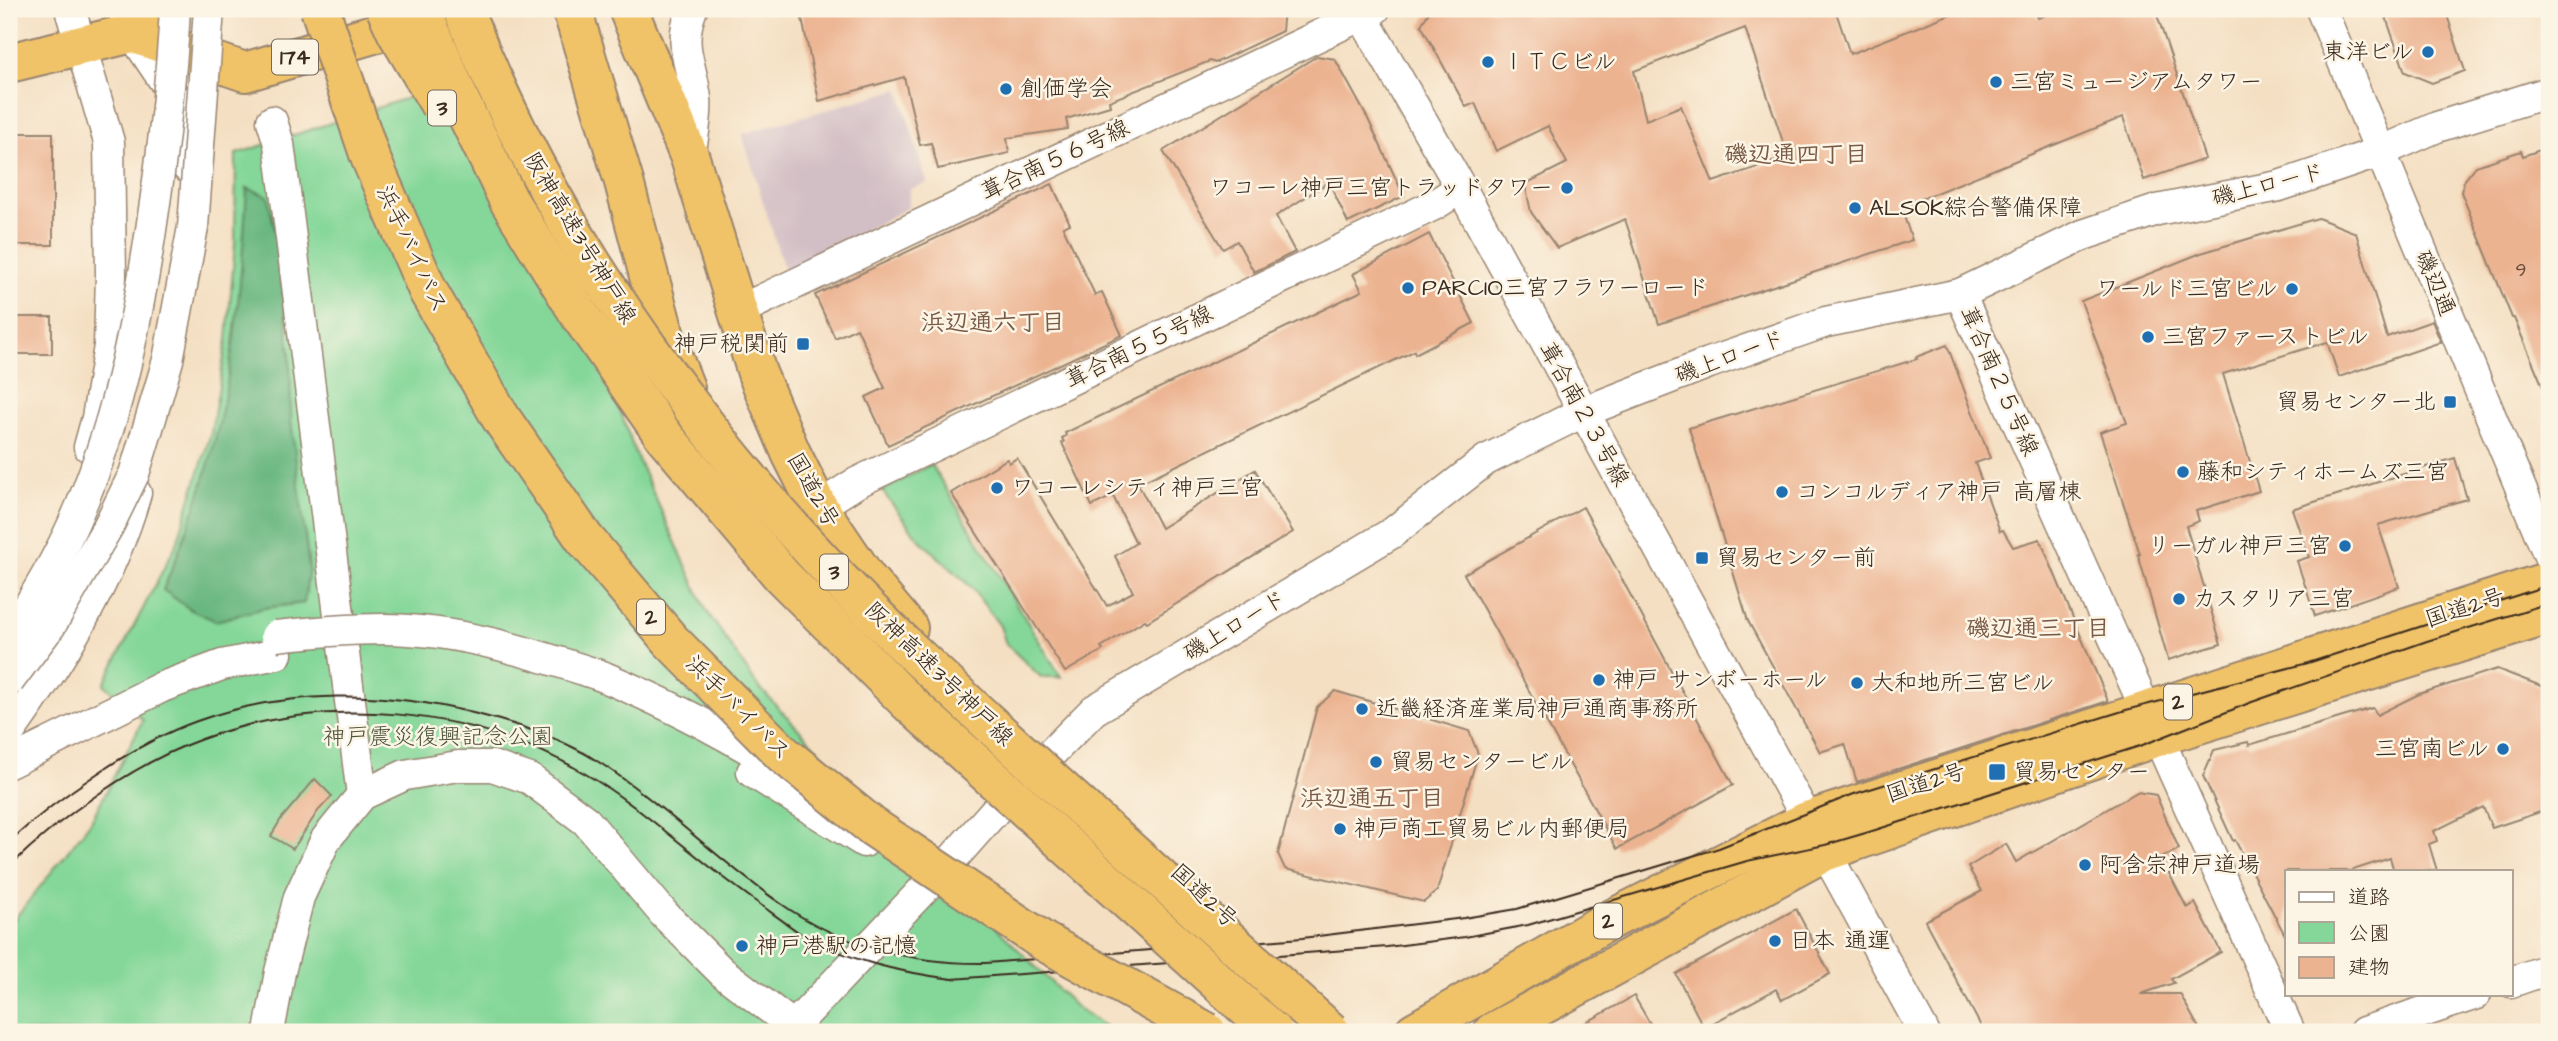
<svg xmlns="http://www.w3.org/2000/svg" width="2558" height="1041" font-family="'Architects Daughter','Klee One',sans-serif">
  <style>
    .industrial { fill: #d2bec5 }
    .green { fill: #84d799; stroke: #60805c; stroke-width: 2 }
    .forest { fill: #6bb881; stroke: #537150; stroke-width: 2 }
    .building { fill: #ecb391; fill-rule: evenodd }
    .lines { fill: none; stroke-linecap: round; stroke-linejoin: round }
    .minor-casing { stroke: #988470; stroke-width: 33 }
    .highway-casing { stroke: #988470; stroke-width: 42 }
    .minor { stroke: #fff; stroke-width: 30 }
    .highway { stroke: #f1c369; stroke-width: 38 }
    .tram { stroke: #3b2a1e; stroke-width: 2 }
    .minor-bridge-casing { stroke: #988470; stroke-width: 33; stroke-linecap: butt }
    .highway-bridge-casing { stroke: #988470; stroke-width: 42; stroke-linecap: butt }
    .minor-bridge { stroke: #fff; stroke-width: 30 }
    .highway-bridge { stroke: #f1c369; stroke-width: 38 }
    .poi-dot { fill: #1f6fb2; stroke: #fcf5e5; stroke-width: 2.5 }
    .labels { text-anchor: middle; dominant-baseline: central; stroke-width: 5; stroke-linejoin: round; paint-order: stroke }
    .number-label { font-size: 19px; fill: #674c3b }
    .shield { fill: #fcf5e5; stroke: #75675a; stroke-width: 2 }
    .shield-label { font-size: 21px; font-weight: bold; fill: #3b2a1e }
    .poi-label { font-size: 23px; fill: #3b2a1e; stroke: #fcf5e5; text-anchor: start }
    .street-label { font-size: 23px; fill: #3b2a1e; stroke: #fcf5e5 }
    .park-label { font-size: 23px; fill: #4d553d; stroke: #fcf5e5 }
    .neighbourhood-label { font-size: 24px; font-weight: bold; fill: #795a46; stroke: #fcf5e5 }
  </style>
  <rect width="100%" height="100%" fill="#fcf5e5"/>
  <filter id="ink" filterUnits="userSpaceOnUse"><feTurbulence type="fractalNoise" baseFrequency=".0143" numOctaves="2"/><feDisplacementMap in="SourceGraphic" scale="14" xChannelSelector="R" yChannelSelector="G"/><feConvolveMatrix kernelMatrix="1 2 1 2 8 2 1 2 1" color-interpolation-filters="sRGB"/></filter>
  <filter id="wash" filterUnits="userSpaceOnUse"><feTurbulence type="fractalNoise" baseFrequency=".00686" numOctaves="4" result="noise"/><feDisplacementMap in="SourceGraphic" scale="28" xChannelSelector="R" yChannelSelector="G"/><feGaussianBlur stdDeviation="1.57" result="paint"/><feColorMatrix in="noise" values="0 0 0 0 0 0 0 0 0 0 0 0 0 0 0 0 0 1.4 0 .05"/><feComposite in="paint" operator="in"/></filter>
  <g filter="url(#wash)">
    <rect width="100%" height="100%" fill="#f4dfc2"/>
    <!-- industrial -->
    <polygon class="industrial" points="899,89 927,183 910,189 908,208 785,272 742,134"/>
    <!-- green -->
    <g class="green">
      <polygon points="505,66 577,291 636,455 706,610 757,685 824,756 1075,1006 1113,1032 9,1032 9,926 90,823 143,720 104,684 177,543 211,433 227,340 235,244 236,154"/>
      <polygon points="931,464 1061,677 1041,677 1006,644 1000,626 971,587 920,540 882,491"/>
    </g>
    <!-- forest -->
    <path class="forest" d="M247 188 268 196 278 246 290 353 291 420 309 568 304 603 264 608 216 621 191 610 163 590C185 538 205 483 218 428 236 349 242 269 247 188Z"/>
    <g id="blocks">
      <!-- building -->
      <g class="building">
        <polygon points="800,9 1284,9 1282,31 1215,63 1210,61 1109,101 1110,106 1066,119 1068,129 1007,138 1009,153 938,169 931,143 920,145 904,77 819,101"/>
        <path d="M1431 9H1835L1850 54 1963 9H2034L2038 18 2061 9H2155L2205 159 2144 180 2123 117 1901 207 1912 240 1659 324 1625 219 1557 248 1531 212 1525 184 1567 163 1548 126 1496 151 1475 103 1466 107 1421 25ZM1745 28 1788 157 1713 182 1681 106 1646 120 1634 71Z"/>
        <polygon points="2383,9 2445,9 2465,71 2432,83 2405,72"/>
        <polygon points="1317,56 1335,59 1368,119 1404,196 1348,223 1329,182 1276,216 1295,252 1254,272 1237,241 1223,249 1163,151"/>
        <rect x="9" y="133" width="44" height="112"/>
        <polygon points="2549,147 2549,401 2514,318 2512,318 2461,192 2464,181 2476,166 2521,151 2523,156"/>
        <polygon points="1052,184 1070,224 1063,227 1095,295 1102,292 1122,335 888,445 866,397 885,388 857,328 835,338 815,295"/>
        <polygon points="2318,218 2356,233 2387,337 2432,321 2441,342 2339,377 2327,342 2223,374 2259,491 2196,511 2199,521 2186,526 2221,644 2168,660 2138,554 2140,554 2100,432 2127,423 2081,301 2201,253"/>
        <polygon points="1429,234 1474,323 1415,354 1414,351 1138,484 1161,528 1255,470 1293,532 1147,622 1145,620 1101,647 1103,650 1065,672 951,493 1007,459 1009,463 1017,458 1107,606 1133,592 1115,556 1136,543 1113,496 1092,506 1062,443 1064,442 1062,438 1066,436 1065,433 1362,291 1353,274"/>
        <rect x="9" y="317" width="43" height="37"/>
        <polygon points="1947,345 1990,458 1975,463 2000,531 2003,530 2013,547 2040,539 2108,701 1857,782 1845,744 1820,752 1748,621 1689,428 1917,359 1916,357"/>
        <polygon points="2455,458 2467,499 2378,525 2399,587 2315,616 2297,561 2309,557 2292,509"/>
        <polygon points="1583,507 1733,785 1617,849 1464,574"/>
        <polygon points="2497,669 2549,689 2549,809 2492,828 2483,807 2434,831 2437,841 2429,844 2437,871 2394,871 2390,858 2350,871 2287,871 2287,939 2235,840 2233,841 2203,776 2214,750 2248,742 2249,745 2373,708 2377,715 2419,694"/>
        <polygon points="1335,691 1469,731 1478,754 1437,891 1424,902 1285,869 1278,854 1317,707"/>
        <polygon points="315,779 332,796 318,811 293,849 271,836 281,819"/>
        <polygon points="2137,792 2156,795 2179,849 2161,858 2187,908 2195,903 2221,952 2171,979 2174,983 2141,994 2180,994 2201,1032 1984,1032 1925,921 1982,891 1968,867 2006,844 2016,862"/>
        <polygon points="1796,909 1830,974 1782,1000 1776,989 1704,1028 1676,974"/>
        <polygon points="1634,996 1655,1032 1569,1032"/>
      </g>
    </g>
  </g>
  <g filter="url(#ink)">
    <use href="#blocks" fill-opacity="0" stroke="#988470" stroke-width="2"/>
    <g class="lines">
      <defs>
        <g id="minor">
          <polyline points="70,9 109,142 111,275 109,346 97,418 89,447"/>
          <polyline points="123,9 132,33 183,109 189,154 188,168"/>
          <polyline points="1358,9 1461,188 1924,1032"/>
          <polyline points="2321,9 2549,556"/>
          <polyline points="272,121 279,144 362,795"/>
          <path d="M690 158C692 140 698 117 696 99 692 62 677 47 692 9"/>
          <polyline points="1960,294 2290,1032"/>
          <polyline points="736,312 1375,9"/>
          <polyline points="818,507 856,483 1434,205 1461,188"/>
          <path d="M602 676C666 703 729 735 788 773"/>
          <path d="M9 733C61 660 111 581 136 493"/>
          <polyline points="9,763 162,687 222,665 277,654"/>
          <polyline points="752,772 864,842"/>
          <polyline points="2511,982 2549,969"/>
          <polyline points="793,1027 956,855 1000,805 1094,710 1392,533 1486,460 1583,412 1709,363 1826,322 1960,294 2083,235 2157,210 2279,186 2380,152 2437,127 2549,92"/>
          <polyline points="269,1032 280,972 299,897 326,839 362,795 405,775 458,766 492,766 530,779 586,821 664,914 722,972 801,1032"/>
          <polyline points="2364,1032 2476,994"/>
        </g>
        <g id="highway">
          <polyline points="572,9 624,182 666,340 685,388"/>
          <polyline points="628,9 690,158 757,373 791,453 818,507 866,578 908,628"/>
          <polyline points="132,33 245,72 427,18"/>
          <polyline points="9,63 132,33 155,23"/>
          <polyline points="1414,1032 1604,923 1807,821 2549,581"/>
          <polyline points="1493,1032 1824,852 2157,737 2549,615"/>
        </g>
      </defs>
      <!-- minor casing -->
      <use href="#minor" class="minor-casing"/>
      <!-- highway casing -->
      <use href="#highway" class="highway-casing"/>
      <!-- minor -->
      <use href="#minor" class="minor"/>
      <!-- highway -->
      <use href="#highway" class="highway"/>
      <!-- tram -->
      <g class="tram">
        <path d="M9 842C57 798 135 743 197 721 286 689 386 690 477 714 517 724 559 737 594 759 661 801 715 859 780 903 841 946 913 964 986 963L1302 938 1464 918 1517 909 1719 848 1854 794 2126 710 2308 663 2549 585"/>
        <path d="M9 867C60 817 135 763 202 739 325 694 471 707 584 773 625 797 662 829 699 858 732 885 766 909 801 934 849 961 898 972 952 979L1387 947 1465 937 1528 925 1747 861 1825 845 1869 832 2140 746 2252 702 2427 641 2549 603"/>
      </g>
      <defs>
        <g id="minor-bridge">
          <path d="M276 636C312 632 347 629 383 629 458 629 532 653 602 676"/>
          <path d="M9 637C33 600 56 562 74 522 115 430 136 329 151 230 162 157 171 83 175 9"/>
          <polyline points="9,681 51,625 109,525 134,474 151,418 168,360 193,227 209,9"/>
        </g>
        <g id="highway-bridge">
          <polyline points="320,9 370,157 428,291 501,418 584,538 671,641 783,754 873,827 1043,941 1207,1032"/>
          <polyline points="386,9 397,33 440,105"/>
          <polyline points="421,9 460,101 509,201 581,317 664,436 782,576 909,703 1273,1032"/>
          <path d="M463 9C534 189 637 347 762 494 848 596 949 687 1048 777 1142 862 1237 947 1331 1032"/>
        </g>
      </defs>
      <!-- minor-bridge casing -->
      <use href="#minor-bridge" class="minor-bridge-casing"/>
      <!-- highway-bridge casing -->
      <use href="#highway-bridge" class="highway-bridge-casing"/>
      <!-- minor-bridge -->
      <use href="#minor-bridge" class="minor-bridge"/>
      <!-- highway-bridge -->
      <use href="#highway-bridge" class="highway-bridge"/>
    </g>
  </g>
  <!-- markers -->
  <g class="poi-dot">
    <circle cx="2428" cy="52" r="7"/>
    <circle cx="1488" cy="62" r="7"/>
    <circle cx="1996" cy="82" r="7"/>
    <circle cx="1006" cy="89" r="7"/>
    <circle cx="1567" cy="188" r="7"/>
    <circle cx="1855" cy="208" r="7"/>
    <circle cx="1408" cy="288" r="7"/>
    <circle cx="2292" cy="289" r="7"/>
    <circle cx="2148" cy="337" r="7"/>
    <rect x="796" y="337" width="14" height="14" rx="3.5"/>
    <rect x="2443" y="395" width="14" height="14" rx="3.5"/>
    <circle cx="2183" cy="472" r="7"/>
    <circle cx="997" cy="488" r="7"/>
    <circle cx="1782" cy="492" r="7"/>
    <circle cx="2345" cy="546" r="7"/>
    <rect x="1695" y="551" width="14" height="14" rx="3.5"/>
    <circle cx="2179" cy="599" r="7"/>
    <circle cx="1599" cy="680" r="7"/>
    <circle cx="1857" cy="683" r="7"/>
    <circle cx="1362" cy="709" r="7"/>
    <circle cx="2503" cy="749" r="7"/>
    <circle cx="1376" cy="762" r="7"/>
    <rect x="1988" y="763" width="18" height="18" rx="3.5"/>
    <circle cx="1340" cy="829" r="7"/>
    <circle cx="2085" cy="865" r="7"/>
    <circle cx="1775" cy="941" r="7"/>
    <circle cx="742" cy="946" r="7"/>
  </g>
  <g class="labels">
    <!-- number labels -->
    <g class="number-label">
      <text x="2521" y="270">9</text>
    </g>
    <!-- shield labels -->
    <g class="shield">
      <rect x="272" y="39.5" width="46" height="35" rx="5"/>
      <rect x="428" y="90.5" width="28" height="35" rx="5"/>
      <rect x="820" y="554.5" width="28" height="35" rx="5"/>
      <rect x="637" y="599.5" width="28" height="35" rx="5"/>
      <rect x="2164" y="684.5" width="28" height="35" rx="5"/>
      <rect x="1594" y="903.5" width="28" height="35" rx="5"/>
    </g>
    <g class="shield-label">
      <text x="295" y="57">174</text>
      <text x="442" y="108">3</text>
      <text x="834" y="572">3</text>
      <text x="651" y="617">2</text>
      <text x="2178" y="702">2</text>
      <text x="1608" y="921">2</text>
    </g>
    <!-- poi labels -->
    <g class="poi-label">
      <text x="2414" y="52" text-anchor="end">東洋ビル</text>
      <text x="1502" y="62">ＩＴＣビル</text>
      <text x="2010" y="82">三宮ミュージアムタワー</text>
      <text x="1020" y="89">創価学会</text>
      <text x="1553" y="188" text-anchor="end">ワコーレ神戸三宮トラッドタワー</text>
      <text x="1869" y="208">ALSOK綜合警備保障</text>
      <text x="1422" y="288">PARCIO三宮フラワーロード</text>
      <text x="2278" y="289" text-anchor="end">ワールド三宮ビル</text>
      <text x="2162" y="337">三宮ファーストビル</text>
      <text x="789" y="344" text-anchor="end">神戸税関前</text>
      <text x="2436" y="402" text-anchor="end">貿易センター北</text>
      <text x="2197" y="472">藤和シティホームズ三宮</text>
      <text x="1011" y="488">ワコーレシティ神戸三宮</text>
      <text x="1796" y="492">コンコルディア神戸 高層棟</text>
      <text x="2331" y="546" text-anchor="end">リーガル神戸三宮</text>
      <text x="1716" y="558">貿易センター前</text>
      <text x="2193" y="599">カスタリア三宮</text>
      <text x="1613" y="680">神戸 サンボーホール</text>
      <text x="1871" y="683">大和地所三宮ビル</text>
      <text x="1376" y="709">近畿経済産業局神戸通商事務所</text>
      <text x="2489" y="749" text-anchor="end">三宮南ビル</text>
      <text x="1390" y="762">貿易センタービル</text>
      <text x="2013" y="772">貿易センター</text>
      <text x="1354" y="829">神戸商工貿易ビル内郵便局</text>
      <text x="2099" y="865">阿含宗神戸道場</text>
      <text x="1789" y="941">日本 通運</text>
      <text x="756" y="946">神戸港駅の記憶</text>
    </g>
    <!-- street labels -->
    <g class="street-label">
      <text transform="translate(1055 160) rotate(-25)">葺合南５６号線</text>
      <text transform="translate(2268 185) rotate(-14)">磯上ロード</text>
      <text transform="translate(580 238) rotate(59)">阪神高速3号神戸線</text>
      <text transform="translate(412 249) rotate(65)">浜手バイパス</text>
      <text transform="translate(2435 283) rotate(67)">磯辺通</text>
      <text transform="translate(1139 347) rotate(-26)">葺合南５５号線</text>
      <text transform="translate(1730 357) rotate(-20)">磯上ロード</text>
      <text transform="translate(1999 381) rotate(66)">葺合南２５号線</text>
      <text transform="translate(1584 414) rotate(61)">葺合南２３号線</text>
      <text transform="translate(813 490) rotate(61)">国道2号</text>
      <text transform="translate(2465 608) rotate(-18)">国道2号</text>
      <text transform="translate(1235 626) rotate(-31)">磯上ロード</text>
      <text transform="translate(939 674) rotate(44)">阪神高速3号神戸線</text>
      <text transform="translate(738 708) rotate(45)">浜手バイパス</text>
      <text transform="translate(1926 783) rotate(-18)">国道2号</text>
      <text transform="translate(1204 896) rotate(43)">国道2号</text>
    </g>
    <!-- park labels -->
    <g class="park-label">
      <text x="438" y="737">神戸震災復興記念公園</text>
    </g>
    <!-- neighbourhood labels -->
    <g class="neighbourhood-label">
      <text x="1796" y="155">磯辺通四丁目</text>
      <text x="993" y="323">浜辺通六丁目</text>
      <text x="2038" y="629">磯辺通三丁目</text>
      <text x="1372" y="799">浜辺通五丁目</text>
    </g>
  </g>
  <!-- margin -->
  <rect width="2558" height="1041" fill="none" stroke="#fcf5e5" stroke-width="35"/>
  <!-- legend -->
  <rect x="2285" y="870" width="228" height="126" fill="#fcf5e5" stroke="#afa495" stroke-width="2"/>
  <rect x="2299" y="892" width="35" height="10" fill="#ffffff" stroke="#afa495" stroke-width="2"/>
  <text x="2348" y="904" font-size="21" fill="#3b2a1e">道路</text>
  <rect x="2299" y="922" width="35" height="21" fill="#84d799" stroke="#afa495" stroke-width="2"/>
  <text x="2348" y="940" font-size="21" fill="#3b2a1e">公園</text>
  <rect x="2299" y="957" width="35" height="21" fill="#ecb391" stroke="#afa495" stroke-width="2"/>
  <text x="2348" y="974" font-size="21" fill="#3b2a1e">建物</text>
</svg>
